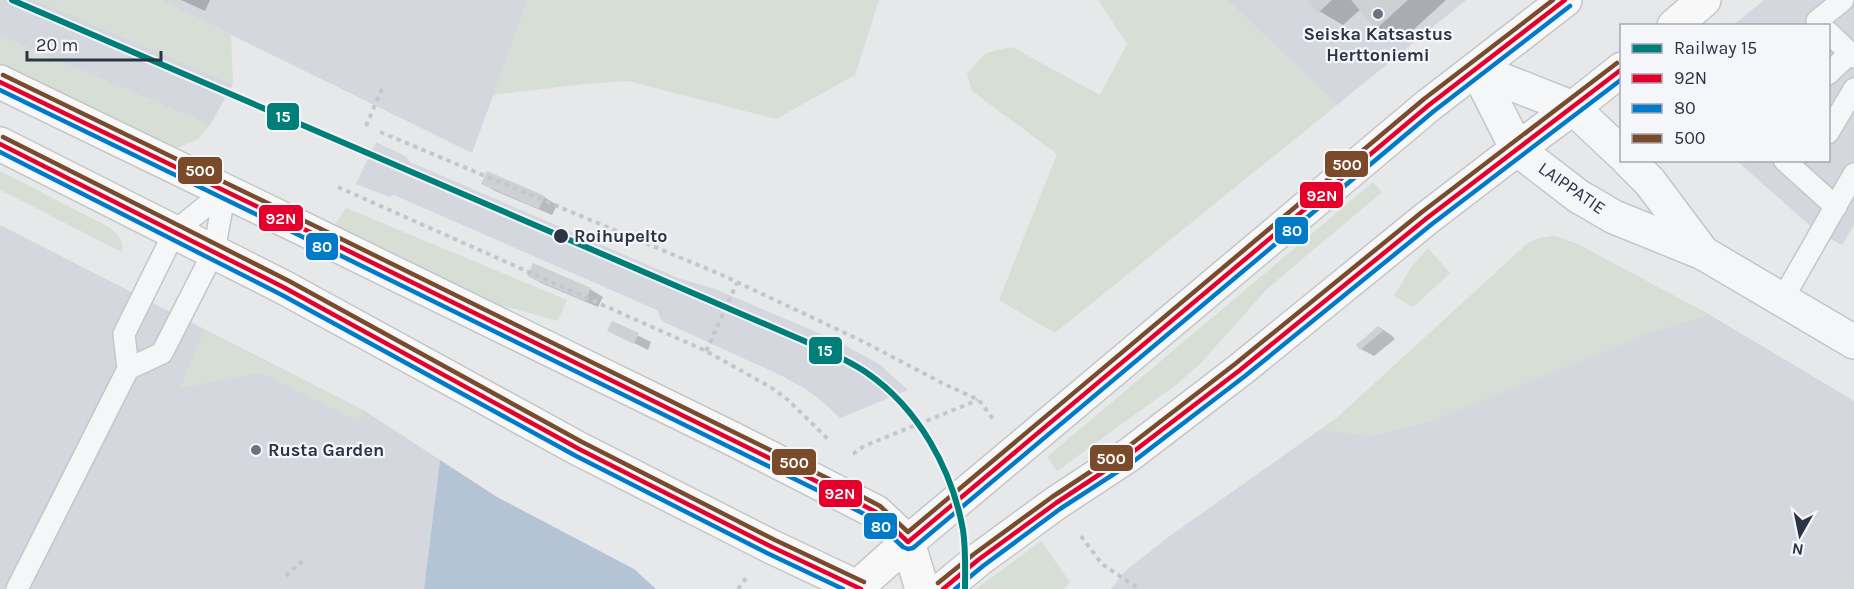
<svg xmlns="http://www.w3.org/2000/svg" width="1854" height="589" font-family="Karla,sans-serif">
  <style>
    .built { fill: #d4d7dd }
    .green { fill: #d6ded6 }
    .water { fill: #b4c4d5 }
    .shadow { fill: #0003 }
    .building { fill: #ced0d3 }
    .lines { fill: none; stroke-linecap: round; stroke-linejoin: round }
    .lane-casing { stroke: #c4c6c8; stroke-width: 24 }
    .street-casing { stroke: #c4c6c8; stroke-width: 36 }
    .secondary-casing { stroke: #c4c6c8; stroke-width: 36 }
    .path { stroke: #c5c6ca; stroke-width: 4; stroke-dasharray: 4.5 4.5; stroke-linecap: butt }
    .lane { stroke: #f5f6f7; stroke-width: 21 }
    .street { stroke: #f5f6f7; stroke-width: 33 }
    .secondary { stroke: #f8f8f8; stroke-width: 33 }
    .bus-1-casing { stroke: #f4f6f9; stroke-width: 9 }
    .bus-2-casing { stroke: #f4f6f9; stroke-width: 9 }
    .bus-3-casing { stroke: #f4f6f9; stroke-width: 9 }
    .bus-1 { stroke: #e4002b; stroke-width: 4.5 }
    .bus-2 { stroke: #007ac9; stroke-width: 4.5 }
    .bus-3 { stroke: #7a4b2a; stroke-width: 4.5 }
    .rail-1-casing { stroke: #f4f6f9; stroke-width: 10 }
    .rail-1 { stroke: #007e79; stroke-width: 6 }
    .poi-dot { fill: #6c737f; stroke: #f4f6f9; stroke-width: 2 }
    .stop-dot { fill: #2b3445; stroke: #f4f6f9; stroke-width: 2 }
    .labels { text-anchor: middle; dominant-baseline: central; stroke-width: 4.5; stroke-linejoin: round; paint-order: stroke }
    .poi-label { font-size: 18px; font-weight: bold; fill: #2b3445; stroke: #f4f6f9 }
    .street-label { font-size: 18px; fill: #2b3445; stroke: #f4f6f9 }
    .stop-label { font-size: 18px; font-weight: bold; fill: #2b3445; stroke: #f4f6f9; text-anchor: start }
    .line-badge { stroke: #f4f6f9; stroke-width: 2 }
    .badge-label { font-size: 16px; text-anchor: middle; font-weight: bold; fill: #fff }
  </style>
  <rect width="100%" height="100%" fill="#e6e8ea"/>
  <!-- built -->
  <g class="built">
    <polygon points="0,0 36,0 233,84 210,125 0,36"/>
    <polygon points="160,0 528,0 472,153"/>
    <polygon points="1227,0 1466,0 1337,105"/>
    <polygon points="1764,0 1854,0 1854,225 1842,245 1816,231 1737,161 1828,160 1828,26 1732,26"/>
    <polygon points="376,142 407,157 410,162 678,278 715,289 835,340 879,364 908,390 840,418 824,403 807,390 782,376 662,321 657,310 394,195 389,197 356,184"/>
    <polygon points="0,225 365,411 440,460 424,589 0,589"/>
    <polygon points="1555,236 1577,244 1710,315 1854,401 1854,589 1111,589 1124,572 1167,538 1338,417 1527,244 1539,238"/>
  </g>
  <!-- green -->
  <g class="green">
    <polygon points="36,0 160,0 231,35 233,84"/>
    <polygon points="528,0 879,0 855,75 776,119 628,81 584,84 493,95"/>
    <polygon points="1098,0 1227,0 1337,105 1055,333 999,300 1057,154 972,91 967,73 986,53 1012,47 1100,95 1127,44"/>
    <polygon points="0,36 210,125 198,139 177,148 156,145 0,69"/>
    <path d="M0 171 105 225C115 231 124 239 122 252L0 190Z"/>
    <polygon points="1373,182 1382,192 1267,289 1199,365 1177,384 1057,471 1047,457"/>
    <polygon points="346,208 567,300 558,321 468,296 331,230"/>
    <polygon points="1555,236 1577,244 1710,315 1652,332 1429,422 1372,436 1320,430 1338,417 1527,244 1539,238"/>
    <polygon points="1428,248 1450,273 1413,307 1394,296 1412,266"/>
    <polygon points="204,330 365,411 359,422 261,373 180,388"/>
    <polygon points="1041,541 1070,582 1064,589 976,589"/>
  </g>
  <!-- water -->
  <polygon class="water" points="440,460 497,497 634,569 656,589 424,589"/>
  <!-- shadow -->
  <g class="shadow">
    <polygon points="181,0 210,0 205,11"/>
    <polygon points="1309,0 1446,0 1401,41 1377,27 1361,9 1343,25 1319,11"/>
    <polygon points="1790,160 1810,160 1802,168"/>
    <polygon points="483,184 544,197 557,205 552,215 495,191"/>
    <polygon points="529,276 590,289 603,297 598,307 541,283"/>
    <polygon points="613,323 651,342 648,350 622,337"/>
    <polygon points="1379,327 1391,335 1395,339 1374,356 1361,349"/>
  </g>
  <!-- building -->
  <g class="building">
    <polygon points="1307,0 1332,0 1318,13"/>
    <polygon points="1351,0 1408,0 1376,29"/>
    <polygon points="487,171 545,196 539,209 481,184"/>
    <polygon points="533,263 591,288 585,301 527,276"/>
    <polygon points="612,321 639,333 634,344 607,331"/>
    <polygon points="1378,326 1383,331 1360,350 1356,345"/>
  </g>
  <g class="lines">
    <defs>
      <g id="lane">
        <polyline points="1817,21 1843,0"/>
        <polyline points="1828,32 1854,57"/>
        <polyline points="1828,74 1850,53"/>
        <polyline points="1828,133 1854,89"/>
        <polyline points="1784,160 1836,207"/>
        <polyline points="1782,300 1854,174"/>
        <polyline points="128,369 162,353 214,251 225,191"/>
        <polyline points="17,589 128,369 124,334 175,231 225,191"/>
      </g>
      <g id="street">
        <polyline points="1477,70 1517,149 1578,196 1614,217 1703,253 1854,342"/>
        <polyline points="1477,70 1573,108 1622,154"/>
        <polyline points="1628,160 1650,182 1703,253"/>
      </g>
      <g id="secondary">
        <polyline points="1674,26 1704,0"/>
        <polyline points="0,82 314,234 733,439 876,512 908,542 922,589"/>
        <polyline points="0,144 285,288 579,449 772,547 861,589"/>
        <polyline points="855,589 908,542 1429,105 1565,0"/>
        <polyline points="943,589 978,560 1056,503 1129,455 1240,370 1427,218 1517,149 1573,108 1622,69"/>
      </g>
    </defs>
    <!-- lane casing -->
    <use href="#lane" class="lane-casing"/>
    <!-- street casing -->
    <use href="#street" class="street-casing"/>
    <!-- secondary casing -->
    <use href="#secondary" class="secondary-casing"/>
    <!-- path -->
    <g class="path">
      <polyline points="366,126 384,84"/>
      <polyline points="380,132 722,275 862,341 946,385 979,400 993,419"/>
      <polyline points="338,187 706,351 772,388 788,400 830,441"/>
      <polyline points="706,351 737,283"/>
      <polyline points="853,454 864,446 978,400"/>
      <polyline points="1081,536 1102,564 1139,589"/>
      <polyline points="286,576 302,561"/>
      <polyline points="738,589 746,578"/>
    </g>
    <!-- lane -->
    <use href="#lane" class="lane"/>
    <!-- street -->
    <use href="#street" class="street"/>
    <!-- secondary -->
    <use href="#secondary" class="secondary"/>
    <defs>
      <g id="bus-1">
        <polyline points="0,82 314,234 824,485 876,512 908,542 1429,105 1565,0"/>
        <polyline points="0,144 285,288 579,449 772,547 861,589"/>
        <polyline points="943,589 978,560 1056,503 1129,455 1240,370 1427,218 1622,69"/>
      </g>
      <g id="bus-2">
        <polyline points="0,90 311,241 821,492 872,518 903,547 908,549 913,548 1434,111 1570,6"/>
        <polyline points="0,152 282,295 576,456 769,554 843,589"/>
        <polyline points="955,589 983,566 1060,509 1134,461 1245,376 1432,224 1622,79"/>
      </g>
      <g id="bus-3">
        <polyline points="3,75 317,227 827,478 880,506 908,532 1424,99 1553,0"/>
        <polyline points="3,137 289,281 582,442 775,540 864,582"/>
        <polyline points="938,583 974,554 1052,497 1125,449 1235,364 1422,212 1617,63"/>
      </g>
    </defs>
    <!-- bus-1 casing -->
    <use href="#bus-1" class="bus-1-casing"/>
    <!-- bus-2 casing -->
    <use href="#bus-2" class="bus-2-casing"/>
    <!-- bus-3 casing -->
    <use href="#bus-3" class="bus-3-casing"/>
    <!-- bus-1 -->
    <use href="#bus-1" class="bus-1"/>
    <!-- bus-2 -->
    <use href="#bus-2" class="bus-2"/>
    <!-- bus-3 -->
    <use href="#bus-3" class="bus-3"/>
    <defs>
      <path id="rail-1" d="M12 0 802 340C824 350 847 359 867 373 918 408 952 469 963 530 966 549 965 569 965 589"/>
    </defs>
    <!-- rail-1 casing -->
    <use href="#rail-1" class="rail-1-casing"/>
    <!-- rail-1 -->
    <use href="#rail-1" class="rail-1"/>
  </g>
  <!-- markers -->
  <g class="poi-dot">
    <circle cx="1378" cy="14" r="6"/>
    <circle cx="256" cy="450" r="6"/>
  </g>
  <circle class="stop-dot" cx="561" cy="236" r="8"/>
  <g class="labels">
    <!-- poi labels -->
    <g class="poi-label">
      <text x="1378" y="34">Seiska Katsastus<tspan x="1378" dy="21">Herttoniemi</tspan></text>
      <text x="268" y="450" text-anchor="start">Rusta Garden</text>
    </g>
    <!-- street labels -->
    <g class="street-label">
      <text transform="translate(1572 188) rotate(35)">LAIPPATIE</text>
    </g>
    <!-- stop labels -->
    <g class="stop-label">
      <text x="574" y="236">Roihupelto</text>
    </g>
  </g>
  <g class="line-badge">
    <rect x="266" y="102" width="34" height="29" rx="6" fill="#007e79"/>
    <rect x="1324" y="150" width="45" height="28" rx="6" fill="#7a4b2a"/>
    <rect x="177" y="156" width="46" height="29" rx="6" fill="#7a4b2a"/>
    <rect x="1299" y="181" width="45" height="28" rx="6" fill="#e4002b"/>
    <rect x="258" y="204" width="46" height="28" rx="6" fill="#e4002b"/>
    <rect x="1274" y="216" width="35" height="29" rx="6" fill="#007ac9"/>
    <rect x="305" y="232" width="34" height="29" rx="6" fill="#007ac9"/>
    <rect x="808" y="336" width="35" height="29" rx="6" fill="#007e79"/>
    <rect x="1089" y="444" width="45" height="28" rx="6" fill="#7a4b2a"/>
    <rect x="771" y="448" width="46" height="28" rx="6" fill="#7a4b2a"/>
    <rect x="818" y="479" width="45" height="29" rx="6" fill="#e4002b"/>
    <rect x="863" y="512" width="35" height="28" rx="6" fill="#007ac9"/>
  </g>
  <g class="badge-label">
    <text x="283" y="122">15</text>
    <text x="1347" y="170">500</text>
    <text x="200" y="176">500</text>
    <text x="1322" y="201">92N</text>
    <text x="281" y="224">92N</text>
    <text x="1292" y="236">80</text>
    <text x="322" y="252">80</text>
    <text x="825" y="356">15</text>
    <text x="1111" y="464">500</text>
    <text x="794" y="468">500</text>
    <text x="840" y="499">92N</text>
    <text x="881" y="532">80</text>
  </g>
  <!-- legend -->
  <rect x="1620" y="24" width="210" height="138" fill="#f4f6f9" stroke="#a4a8b1" stroke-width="1.5"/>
  <rect x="1632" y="44" width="30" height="9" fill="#007e79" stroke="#a4a8b1" stroke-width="1.5"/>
  <text x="1674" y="54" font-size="18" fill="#2b3445">Railway 15</text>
  <rect x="1632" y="74" width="30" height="9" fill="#e4002b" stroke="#a4a8b1" stroke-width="1.5"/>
  <text x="1674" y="84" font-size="18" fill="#2b3445">92N</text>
  <rect x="1632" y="104" width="30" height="9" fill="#007ac9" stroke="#a4a8b1" stroke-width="1.5"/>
  <text x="1674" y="114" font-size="18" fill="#2b3445">80</text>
  <rect x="1632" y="134" width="30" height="9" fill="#7a4b2a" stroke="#a4a8b1" stroke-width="1.5"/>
  <text x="1674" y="144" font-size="18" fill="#2b3445">500</text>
  <!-- north arrow -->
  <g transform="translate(1800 535) rotate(189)" stroke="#f4f6f9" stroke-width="4.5" paint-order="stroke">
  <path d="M0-4.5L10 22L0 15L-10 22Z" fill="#2b3445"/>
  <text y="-9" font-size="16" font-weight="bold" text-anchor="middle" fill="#2b3445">N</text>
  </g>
  <!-- scale -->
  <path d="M27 51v9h134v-9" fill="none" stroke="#2b3445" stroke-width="3"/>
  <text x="36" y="51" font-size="18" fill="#2b3445" stroke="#f4f6f9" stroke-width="4.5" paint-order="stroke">20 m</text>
</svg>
